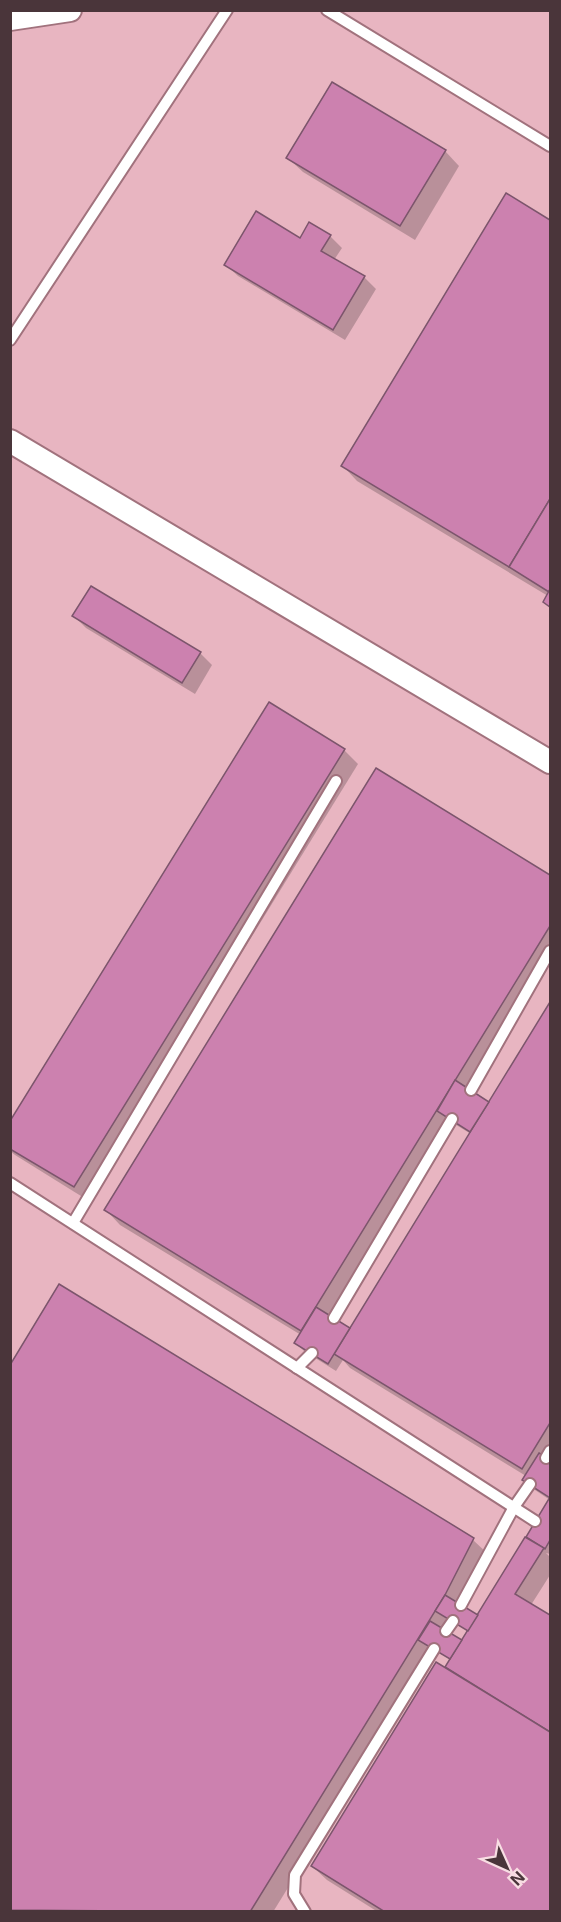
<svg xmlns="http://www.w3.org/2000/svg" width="561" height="1922" font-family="Inter,sans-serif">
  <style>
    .shadow { fill: #0003; fill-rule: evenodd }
    .building { fill: #cc81af; stroke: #7c556c; stroke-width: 1.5 }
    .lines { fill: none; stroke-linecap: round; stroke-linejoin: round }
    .lane-casing { stroke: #a1727d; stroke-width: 14 }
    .street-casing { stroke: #a1727d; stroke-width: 26 }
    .lane { stroke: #fff; stroke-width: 10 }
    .street { stroke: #fff; stroke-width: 22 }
  </style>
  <rect width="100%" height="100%" fill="#e8b5c1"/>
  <!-- shadow -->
  <g class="shadow">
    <polygon points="445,151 459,166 415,240 303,172 288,158"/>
    <polygon points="507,195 550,222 550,608 545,602 548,596 357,481 343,466"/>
    <polygon points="330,236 342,248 334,260 364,277 376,289 345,340 238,276 226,265 300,240"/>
    <polygon points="74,616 200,653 212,665 195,694 86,628"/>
    <polygon points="344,750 358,764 89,1201 15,1155 10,1151 10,1124"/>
    <path d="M376 770 550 877V963L471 1092 490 1104 550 1005V1500L532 1488 526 1476 350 1368 343 1360 336 1371 304 1351 296 1343 301 1335 120 1225 106 1210ZM453 1123 471 1134 350 1330 332 1319Z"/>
    <path d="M10 1368 473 1540 488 1554 461 1607 478 1617 550 1500V1554L546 1553 550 1557V1575L531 1605 550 1617V1912H378L327 1880 312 1866 451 1660 435 1650 273 1912H10ZM452 1622 469 1631 462 1642 446 1632Z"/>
  </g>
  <!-- building -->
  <g class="building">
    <polygon points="332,82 446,150 400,226 286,158"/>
    <polygon points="506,193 550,220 550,499 509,567 341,466"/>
    <polygon points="256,211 300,238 309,222 331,235 321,251 365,276 333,330 224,265"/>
    <polygon points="550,499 550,589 549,592 509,567"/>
    <polygon points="91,586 201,652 182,683 72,616"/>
    <polygon points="550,589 550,607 543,602"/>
    <polygon points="269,702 345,749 74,1187 10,1149 10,1121"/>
    <polygon points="376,768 550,875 550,926 301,1331 104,1210"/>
    <polygon points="550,1002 550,1423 522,1469 334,1354"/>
    <polygon points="455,1080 489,1102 470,1132 437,1111"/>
    <polygon points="59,1284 474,1538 445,1595 250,1912 10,1910 10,1365"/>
    <polygon points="316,1307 350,1328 328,1364 294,1343"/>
    <polygon points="539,1453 550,1460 550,1498 522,1480"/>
    <polygon points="550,1497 550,1540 545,1549 526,1537"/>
    <polygon points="525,1537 544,1548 515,1594 550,1615 550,1732 445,1667"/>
    <polygon points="445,1595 478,1615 468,1631 435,1611"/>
    <polygon points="430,1621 462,1640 450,1659 418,1640"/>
    <polygon points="436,1662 550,1732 550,1912 385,1912 311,1866"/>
  </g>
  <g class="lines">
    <defs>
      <g id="lane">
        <polyline points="327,10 550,146"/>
        <polyline points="10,340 227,10"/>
        <polyline points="471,1090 550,951"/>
        <polyline points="10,1183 535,1521"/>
        <polyline points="73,1223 336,781"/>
        <polyline points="334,1318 452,1119"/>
        <polyline points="297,1368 312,1353"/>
        <polyline points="546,1458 550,1451"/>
        <polyline points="461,1605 514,1507 530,1484"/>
        <polyline points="446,1631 453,1621"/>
        <polyline points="305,1912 294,1894 295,1875 434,1649"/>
      </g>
      <g id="street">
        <polyline points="10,19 70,10"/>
        <polyline points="10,441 550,762"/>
      </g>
    </defs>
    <!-- lane casing -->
    <use href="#lane" class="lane-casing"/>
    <!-- street casing -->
    <use href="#street" class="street-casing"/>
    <!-- lane -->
    <use href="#lane" class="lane"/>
    <!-- street -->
    <use href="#street" class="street"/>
  </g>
  <!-- border -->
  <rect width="561" height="1922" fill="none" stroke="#4a353a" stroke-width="24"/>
  <!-- north arrow -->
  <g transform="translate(507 1868) rotate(135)" stroke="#f8dde3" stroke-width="4.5" paint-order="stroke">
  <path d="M0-4.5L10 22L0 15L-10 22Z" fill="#4a353a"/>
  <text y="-9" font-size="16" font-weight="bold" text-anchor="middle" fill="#4a353a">N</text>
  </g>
</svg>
